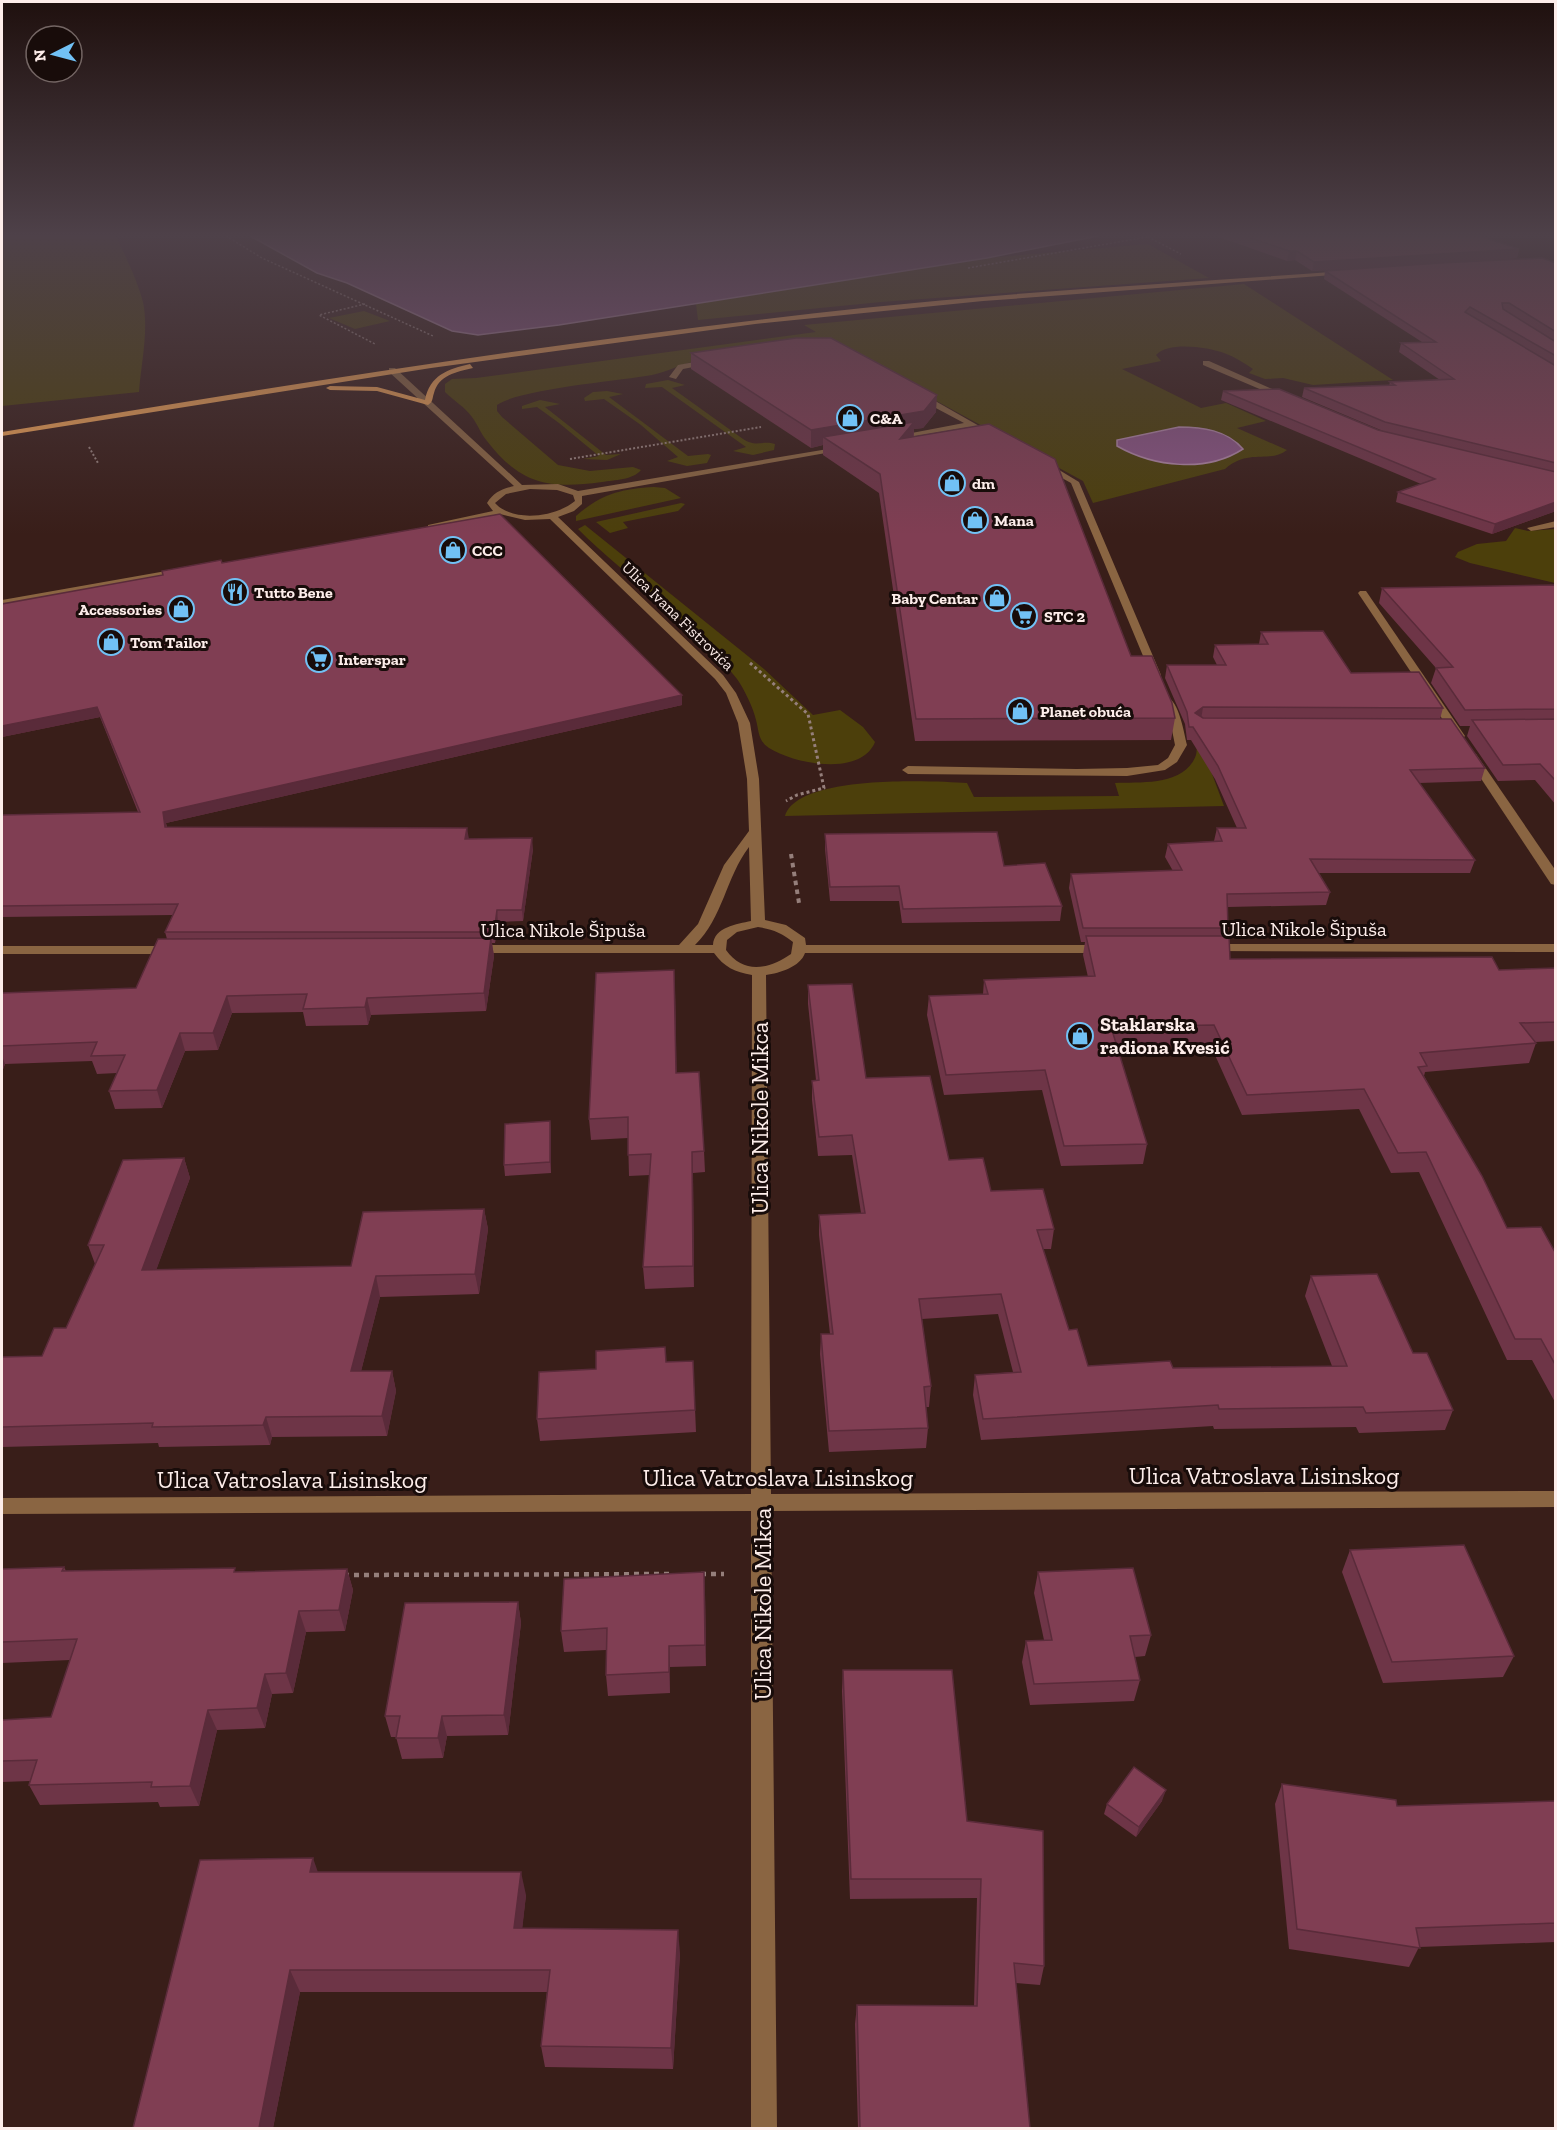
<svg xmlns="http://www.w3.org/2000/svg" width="1557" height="2130" font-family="'Zilla Slab',serif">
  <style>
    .green { fill: #4c3f0b }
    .water { fill: #885482; stroke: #ab82a1; stroke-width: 1.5 }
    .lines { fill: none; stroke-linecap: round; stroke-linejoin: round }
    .path-far4 { stroke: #957f7b; stroke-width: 1.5; stroke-dasharray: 2 2; stroke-linecap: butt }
    .path-far3 { stroke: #957f7b; stroke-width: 2; stroke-dasharray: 2 2; stroke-linecap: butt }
    .path-far2 { stroke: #957f7b; stroke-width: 3; stroke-dasharray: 3 3; stroke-linecap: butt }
    .path-far1 { stroke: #957f7b; stroke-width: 4; stroke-dasharray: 4.5 4.5; stroke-linecap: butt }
    .path { stroke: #957f7b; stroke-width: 4.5; stroke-dasharray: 5 5; stroke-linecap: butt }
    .minor { fill: #8a6542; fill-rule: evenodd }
    .major { fill: #efa255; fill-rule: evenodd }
    .wall { fill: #6e3547 }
    .shaded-wall { fill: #5a2b3a }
    .building { fill: #803e53; stroke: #5a2b3a; stroke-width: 1.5 }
    .labels { text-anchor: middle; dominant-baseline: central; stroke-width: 6; stroke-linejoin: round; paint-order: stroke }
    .far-poi-label { font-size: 16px; font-weight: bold; fill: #fdedea; stroke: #180c0a; text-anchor: start }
    .far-street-label { font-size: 16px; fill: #fdedea; stroke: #180c0a }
    .street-label { font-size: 20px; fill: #fdedea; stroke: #180c0a }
    .poi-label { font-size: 20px; font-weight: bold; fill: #fdedea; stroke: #180c0a; text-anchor: start }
    .near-street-label { font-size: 24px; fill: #fdedea; stroke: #180c0a }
  </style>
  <rect width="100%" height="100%" fill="#391e19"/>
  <!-- green -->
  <g class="green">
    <path d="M2 236H116C126 258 137 279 143 302 149 330 141 364 139 392L2 406Z"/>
    <polygon points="1148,244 1209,278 881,302 698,320 696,304 987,258"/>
    <path d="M1244 284 1393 380 1313 385 1283 378 1265 379 1249 373 1253 369C1244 363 1235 357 1224 353 1208 347 1168 341 1156 355L1161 361 1122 369 1201 408 1226 403 1266 421 1237 428 1287 450C1269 464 1249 448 1225 469L1093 503 1083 481 845 351 700 360C682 363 668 372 652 375 619 381 519 389 497 405V411L502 417 558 465 590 471 633 467 641 470C633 480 614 480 602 482 549 489 521 485 487 441 481 434 478 425 472 417 465 407 454 401 445 392V384L452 379 476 378 816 332 804 325Z"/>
    <polygon points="364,311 390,321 355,329 329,318"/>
    <path d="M668 380 685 385 672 388 743 439C757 448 762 440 775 444L774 450 753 455 733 451 746 447 662 387 645 388 646 384Z"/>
    <polygon points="607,391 623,394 609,397 688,456 708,454 711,455 707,463 687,466 667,461 678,457 641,425 604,399 585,401 584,398 593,392"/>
    <polygon points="540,400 560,404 545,407 606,455 621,454 607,460 583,459 599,456 559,423 537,407 522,409 522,406"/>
    <path d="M654 487 665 488 681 498 576 521V516C601 494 620 489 654 487Z"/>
    <polygon points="681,503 685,504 678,511 623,522 628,528 610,533 596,522"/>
    <path d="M585 525 764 669 813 715 840 710 863 727 875 742C861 777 794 764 769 748 758 741 759 731 756 720 753 707 744 689 737 679 695 623 627 578 578 529Z"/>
    <polygon points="1515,528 1528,531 1555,529 1555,583 1470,563 1455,557 1458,552 1477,544 1506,541"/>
    <path d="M1196 731 1224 806 785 816C798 774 931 781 967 783L974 797 1119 796 1115 783C1141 782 1185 786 1196 755 1198 748 1195 738 1196 731Z"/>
  </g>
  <!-- water -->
  <g class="water">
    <polygon points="250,236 1098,236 987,258 559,325 478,335 452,331 347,283 317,273"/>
    <path d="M1179 427C1202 427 1227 430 1243 449 1206 473 1154 467 1117 446V440Z"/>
  </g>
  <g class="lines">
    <!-- path-far4 -->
    <g class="path-far4">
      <polyline points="226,236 262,258 433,336"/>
      <polyline points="1148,237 1181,254"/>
      <polyline points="968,268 1153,236"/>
      <polyline points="365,304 319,315 375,344"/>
    </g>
    <!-- path-far3 -->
    <g class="path-far3">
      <polyline points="89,447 98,463"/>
      <polyline points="570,459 761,427"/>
    </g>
    <!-- path-far2 -->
    <polyline class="path-far2" points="750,663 808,714 824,788 797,795 786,801"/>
    <!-- path-far1 -->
    <polyline class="path-far1" points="791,854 799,903"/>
    <!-- path -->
    <g class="path">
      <polyline points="701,1574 724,1574"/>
      <polyline points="344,1575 673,1574"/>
    </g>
    <!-- minor -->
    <g class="minor">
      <polygon points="1551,236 1556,236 1556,239"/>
      <polygon points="711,359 714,363 683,369 676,379 669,377 678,365"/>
      <polygon points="1203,361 1209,361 1290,397 1283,399 1203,365"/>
      <path d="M389 368H395L522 485 558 484 578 491 846 446V450H843L582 496V504L574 511 558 517 723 675 736 693 750 723 759 779 765 920 786 925 805 938 806 945H1103L1110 949 1103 953H805C800 967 780 973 766 975L771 1494 1556 1491V1507L771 1511 777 2128H751V1511L2 1514V1498L751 1494 752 975C735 972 724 967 714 953H472L465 949 472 945H679L698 924 724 865 749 831 747 779 738 723 726 693 715 679 550 519 525 520 500 514 428 529V525L493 511 487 503C494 492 502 489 514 486L389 372ZM530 489 557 490 573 495 575 501C556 517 513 523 495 503L506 494ZM749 847 751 921C737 924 714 927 713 945H695C723 918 726 877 749 847ZM758 927C772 929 782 933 793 942L791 954C769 969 744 975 726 950L727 940 737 932Z"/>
      <polygon points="917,394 923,394 995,435 988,437 970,427 893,440 892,438 896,436 964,423 917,398"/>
      <polygon points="1040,462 1046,462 1079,482 1161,675 1160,677 1156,678 1151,675 1071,483 1040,466"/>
      <polygon points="1556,521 1556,527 1531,531 1527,528"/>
      <polygon points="183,568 188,571 186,573 2,606 2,600"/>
      <polygon points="1360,591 1366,591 1465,736 1463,738 1455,738 1358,593"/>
      <path d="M1167 697C1179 701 1184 733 1187 745L1177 762 1165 770 1127 776 908 774 902 770 908 766 1077 769 1127 768 1158 765 1168 758 1175 745 1171 725 1162 700Z"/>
      <polygon points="1472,753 1476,754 1556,871 1556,885 1551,884 1466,756"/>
      <polygon points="1211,944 1556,944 1556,952 1206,951 1204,948"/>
      <polygon points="2,946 172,946 179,950 172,954 2,954"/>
    </g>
    <!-- major -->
    <g class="major">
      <path d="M1344 271 1346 274 983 301 755 324 431 368 2 436V432C288 384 575 339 863 308 1023 291 1184 283 1344 271Z"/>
      <path d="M470 364 473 368C456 372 439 375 434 393 432 399 433 402 428 405L377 391 330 390 326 388 330 386 377 387 425 400C430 375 448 369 470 364Z"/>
    </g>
  </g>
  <!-- wall -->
  <g class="wall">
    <polygon points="1216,236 1480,236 1519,249 1517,258 1465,262 1556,263 1556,342 1506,311 1556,342 1556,511 1492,534 1396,502 1398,492 1421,484 1221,400 1223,391 1383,431 1302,397 1304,388 1389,386 1390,382 1440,380 1399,352 1401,343 1422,342 1324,279 1325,271 1394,266 1312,271 1295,260 1287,261"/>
    <polygon points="691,353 936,412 923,428 914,429 914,436 1131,656 1175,718 1171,740 915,741 879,493 823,455 823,445 811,448 691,369"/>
    <polygon points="222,563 682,705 166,823 167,827 469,839 533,849 523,921 498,922 495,943 492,943 494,956 486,1011 371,1015 368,1025 306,1026 303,1012 232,1013 218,1050 185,1051 162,1108 115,1109 109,1091 117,1073 97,1074 92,1061 5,1064 2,1072 2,993 136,988 167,939 165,932 173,915 2,917 2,815 138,812 100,717 2,737 163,575"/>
    <polygon points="1556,585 1556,805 1535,780 1498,781 1467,736 1470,726 1460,726 1431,683 1436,668 1379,603 1382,588"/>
    <polygon points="1261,632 1351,673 1443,708 1440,719 1485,768 1481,781 1419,783 1475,860 1470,873 1318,873 1330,892 1326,905 1228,907 1228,928 1226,936 1230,959 1499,970 1556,968 1556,1041 1535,1042 1536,1043 1529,1063 1425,1072 1424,1076 1507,1228 1556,1254 1556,1404 1532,1360 1507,1360 1419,1172 1391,1173 1359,1109 1242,1115 1210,1044 1117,1047 1147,1144 1143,1164 1061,1166 1042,1090 944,1095 927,1015 929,996 983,994 984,980 1088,977 1083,955 1085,942 1081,942 1069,888 1071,874 1173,871 1165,857 1168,844 1214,841 1217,828 1237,828 1215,779 1191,740 1187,740 1185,724 1165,678 1167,665 1217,665 1213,657 1215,645 1259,644"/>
    <polygon points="825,834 1004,866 1062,906 1060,921 902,923 899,901 830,901 825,849"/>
    <polygon points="808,985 866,1078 949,1160 991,1191 1054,1229 1051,1249 1043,1249 1069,1330 1088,1366 1173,1368 1332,1366 1305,1296 1311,1276 1413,1353 1453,1410 1445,1430 1359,1433 1356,1427 1214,1429 1213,1426 981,1440 973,1395 975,1375 1013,1372 998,1314 922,1319 931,1386 929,1407 926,1407 928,1428 926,1448 829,1452 820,1354 821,1334 830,1334 819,1235 819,1215 861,1213 852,1155 818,1156 812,1100 812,1081 816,1080 808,1004"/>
    <polygon points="675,990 676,1073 704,1151 705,1172 693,1173 694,1287 645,1289 643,1267 650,1175 629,1176 628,1138 591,1140 589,1119"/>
    <polygon points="550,1121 551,1132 551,1173 505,1176 504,1165"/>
    <polygon points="184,1158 190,1178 156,1270 351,1266 484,1209 488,1229 479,1294 380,1297 361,1371 392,1371 396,1391 387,1436 272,1437 270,1445 159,1447 158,1443 2,1447 2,1357 42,1356 66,1328 95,1264 88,1245"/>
    <polygon points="693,1361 696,1432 540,1441 537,1419 666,1362"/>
    <polygon points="1350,1550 1514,1656 1503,1677 1383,1683 1342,1572"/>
    <polygon points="64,1567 66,1571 236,1572 347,1569 353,1590 345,1631 306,1632 293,1693 272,1694 265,1728 217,1730 199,1806 160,1807 158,1802 40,1805 29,1785 30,1781 2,1782 2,1720 51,1717 70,1660 2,1663 2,1569"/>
    <polygon points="1038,1572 1151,1635 1145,1656 1135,1657 1140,1680 1134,1701 1030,1705 1022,1662 1026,1641 1044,1640 1034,1593"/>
    <polygon points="705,1594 706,1666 670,1667 670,1693 608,1696 606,1675 606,1650 564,1652 561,1631"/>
    <polygon points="518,1602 521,1623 508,1735 447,1736 443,1758 402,1759 396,1737 391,1737 385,1716"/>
    <polygon points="843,1670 967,1821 1044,1966 1040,1985 1016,1983 1030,2128 858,2128 855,2024 857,2005 974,2006 977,1898 850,1899 842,1691"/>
    <polygon points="1282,1784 1397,1806 1556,1801 1556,1942 1419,1947 1409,1967 1289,1949 1275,1804"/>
    <polygon points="1162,1801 1136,1837 1104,1814 1107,1804"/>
    <polygon points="318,1872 526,1895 522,1928 680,1953 673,2069 545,2067 541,2046 547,1992 300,1992 273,2128 133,2128"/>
  </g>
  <!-- shaded-wall -->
  <g class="shaded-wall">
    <polygon points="1519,249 1517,258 1312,271 1314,262"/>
    <polygon points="1289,251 1297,251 1295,260 1287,261"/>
    <polygon points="937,395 936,412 923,428 914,429 913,439 823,437 823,445 811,448 811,430"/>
    <polygon points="1556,502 1556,511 1492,534 1495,524"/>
    <polygon points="682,695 682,705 166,823 168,838 165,827 163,812"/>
    <polygon points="97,707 100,717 2,737 2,726"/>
    <polygon points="1203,707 1201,720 1195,713"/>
    <polygon points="467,828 469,839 465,839"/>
    <polygon points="532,838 533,849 523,921 522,910"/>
    <polygon points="497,910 498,922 495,943 494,932"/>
    <polygon points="491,938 494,956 486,1011 484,993"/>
    <polygon points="674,970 675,990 677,1094 676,1073"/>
    <polygon points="227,996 232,1013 218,1050 213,1033"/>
    <polygon points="367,998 371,1015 368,1025 365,1007"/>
    <polygon points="180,1033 185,1051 162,1108 157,1090"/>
    <polygon points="2,1056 5,1064 2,1072"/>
    <polygon points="550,1121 551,1132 551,1173 550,1162"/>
    <polygon points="692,1152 693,1173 694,1287 693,1266"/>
    <polygon points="184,1158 190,1178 149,1290 142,1270"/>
    <polygon points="484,1209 488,1229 479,1294 475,1274"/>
    <polygon points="376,1276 380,1297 356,1391 351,1371"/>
    <polygon points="392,1371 396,1391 387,1436 382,1416"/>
    <polygon points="266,1417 272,1437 270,1445 263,1425"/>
    <polygon points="347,1569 353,1590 345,1631 339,1610"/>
    <polygon points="704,1572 705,1594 706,1666 705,1645"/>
    <polygon points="518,1602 521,1623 508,1735 504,1715"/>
    <polygon points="299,1611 306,1632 293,1693 286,1673"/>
    <polygon points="669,1646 670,1667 670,1693 669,1672"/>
    <polygon points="265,1674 272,1694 265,1728 257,1708"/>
    <polygon points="208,1710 217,1730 199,1806 190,1786"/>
    <polygon points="442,1716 447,1736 443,1758 438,1738"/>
    <polygon points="1166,1790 1162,1801 1136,1837 1139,1827"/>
    <polygon points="313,1858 321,1881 310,1872"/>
    <polygon points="521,1872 526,1895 520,1950 514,1928"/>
    <polygon points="678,1930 680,1953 673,2069 671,2048"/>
    <polygon points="290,1970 300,1992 273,2128 259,2128"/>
  </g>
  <!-- building -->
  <g class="building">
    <polygon points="1245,236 1480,236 1519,249 1314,262 1297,251 1289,251"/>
    <polygon points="1542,258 1556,263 1556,332 1509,303 1502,303 1503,309 1556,342 1556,356 1470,307 1465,312 1556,366 1556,463 1385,422 1304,388 1395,385 1390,382 1454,379 1401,343 1436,342 1325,271 1440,263"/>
    <polygon points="796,338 831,338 937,395 924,411 811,430 691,353"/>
    <polygon points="1279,389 1378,430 1556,472 1556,502 1495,524 1398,492 1435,479 1223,391"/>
    <polygon points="914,422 900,439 989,424 1055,459 1131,656 1152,656 1172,703 1175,718 916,719 880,474 823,437"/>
    <polygon points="500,514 682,695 163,812 165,827 467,828 465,839 532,838 522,910 497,910 494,932 165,932 178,904 2,906 2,815 140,812 97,707 2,726 2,604 163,575 162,571 221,560 222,563"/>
    <polygon points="1556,585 1556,709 1465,710 1436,668 1453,667 1382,588"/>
    <polygon points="1323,631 1351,673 1419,672 1443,708 1203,707 1195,713 1203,718 1451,719 1485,768 1410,770 1475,860 1310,859 1330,892 1227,894 1228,928 1083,928 1071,874 1182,870 1168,844 1222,841 1217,828 1246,828 1218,766 1193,727 1189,727 1187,712 1167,665 1226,665 1215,645 1268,644 1261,632"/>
    <polygon points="1556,719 1556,781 1540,764 1503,765 1472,720"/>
    <polygon points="997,832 1004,866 1045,863 1062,906 903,909 899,886 830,887 825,834"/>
    <polygon points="1086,936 1229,936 1230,959 1492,957 1499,970 1556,968 1556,1022 1520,1023 1536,1043 1420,1053 1427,1066 1418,1067 1482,1176 1507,1228 1541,1227 1556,1254 1556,1366 1541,1339 1515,1339 1426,1152 1398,1153 1364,1089 1247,1095 1214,1025 1111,1027 1147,1144 1064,1146 1045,1070 946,1075 929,996 988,994 984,980 1095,976"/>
    <polygon points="491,938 484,993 367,998 365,1007 303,1009 307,994 227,996 213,1033 180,1033 157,1090 109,1091 125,1055 91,1056 97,1042 2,1046 2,993 136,988 158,939"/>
    <polygon points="674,970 676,1073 699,1072 704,1151 692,1152 693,1266 643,1267 651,1154 628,1155 628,1117 589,1119 596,973"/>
    <polygon points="852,984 866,1078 930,1076 949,1160 983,1158 991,1191 1043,1189 1054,1229 1037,1230 1069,1330 1077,1329 1088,1366 1170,1361 1173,1368 1347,1366 1311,1276 1377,1274 1413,1353 1427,1353 1453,1410 1366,1413 1363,1407 1219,1409 1218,1405 983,1419 975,1375 1021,1372 1001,1294 919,1299 931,1386 924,1387 928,1428 829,1431 821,1334 833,1334 819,1215 865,1213 852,1135 819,1137 812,1081 819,1080 808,985"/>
    <polygon points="550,1121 550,1162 504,1165 505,1124"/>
    <polygon points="184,1158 142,1270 351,1266 363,1212 484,1209 475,1274 376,1276 351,1371 392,1371 382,1416 266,1417 263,1425 152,1427 153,1423 2,1427 2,1357 42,1356 54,1328 66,1328 104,1245 88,1245 123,1160"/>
    <polygon points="665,1347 666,1362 693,1361 695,1410 537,1419 539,1372 596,1369 596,1351"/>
    <polygon points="1464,1545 1514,1656 1392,1662 1350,1550"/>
    <polygon points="64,1567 62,1571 235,1568 234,1572 347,1569 339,1610 299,1611 286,1673 265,1674 257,1708 208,1710 190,1786 151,1787 152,1782 29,1785 37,1760 2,1761 2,1720 51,1717 77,1639 2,1642 2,1569"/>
    <polygon points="1133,1568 1151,1635 1130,1636 1140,1680 1034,1684 1026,1641 1052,1640 1038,1572"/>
    <polygon points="704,1572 705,1645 669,1646 669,1672 606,1675 607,1628 561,1631 564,1579"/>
    <polygon points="518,1602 504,1715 442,1716 438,1738 396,1738 400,1716 385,1716 405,1603"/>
    <polygon points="843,1670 952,1670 967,1821 1043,1831 1044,1966 1014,1963 1030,2128 860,2128 857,2005 977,2006 981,1879 851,1879"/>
    <polygon points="1134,1767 1166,1790 1139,1827 1107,1804"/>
    <polygon points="1282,1784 1396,1800 1397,1806 1556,1801 1556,1923 1416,1928 1420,1948 1297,1929"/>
    <polygon points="313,1858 310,1872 521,1872 514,1928 678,1930 671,2048 541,2046 550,1970 290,1970 259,2128 133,2128 200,1860"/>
  </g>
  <!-- sky -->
  <linearGradient id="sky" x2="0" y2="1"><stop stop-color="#1f100e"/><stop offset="0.44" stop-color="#4e4149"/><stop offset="1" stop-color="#4e4149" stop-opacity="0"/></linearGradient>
  <rect width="1557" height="535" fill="url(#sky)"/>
  <!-- icons -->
  <defs>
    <symbol id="shop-ring" viewBox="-11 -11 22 22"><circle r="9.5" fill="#180c0a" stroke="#71c1f5" stroke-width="1.5"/><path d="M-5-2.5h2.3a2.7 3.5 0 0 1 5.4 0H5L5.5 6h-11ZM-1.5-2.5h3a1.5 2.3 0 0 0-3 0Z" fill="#71c1f5"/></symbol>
    <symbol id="restaurant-ring" viewBox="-11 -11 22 22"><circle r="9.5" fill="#180c0a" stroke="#71c1f5" stroke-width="1.5"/><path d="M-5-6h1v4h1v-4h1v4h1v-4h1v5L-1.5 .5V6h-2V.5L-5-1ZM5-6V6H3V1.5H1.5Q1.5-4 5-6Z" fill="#71c1f5"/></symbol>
    <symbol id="supermarket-ring" viewBox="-11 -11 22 22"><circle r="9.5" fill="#180c0a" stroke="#71c1f5" stroke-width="1.5"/><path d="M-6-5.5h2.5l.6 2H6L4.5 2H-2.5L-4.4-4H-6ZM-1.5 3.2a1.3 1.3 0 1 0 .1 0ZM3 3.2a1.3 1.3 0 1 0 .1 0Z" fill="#71c1f5"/></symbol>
  </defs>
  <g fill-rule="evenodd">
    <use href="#shop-ring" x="835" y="403" width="30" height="30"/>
    <use href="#shop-ring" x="937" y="468" width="30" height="30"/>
    <use href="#shop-ring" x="960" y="505" width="30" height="30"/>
    <use href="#shop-ring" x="438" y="535" width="30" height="30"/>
    <use href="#restaurant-ring" x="220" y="577" width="30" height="30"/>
    <use href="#shop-ring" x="982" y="583" width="30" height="30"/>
    <use href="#shop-ring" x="166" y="594" width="30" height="30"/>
    <use href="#supermarket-ring" x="1009" y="601" width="30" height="30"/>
    <use href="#shop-ring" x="96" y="627" width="30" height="30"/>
    <use href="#supermarket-ring" x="304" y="644" width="30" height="30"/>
    <use href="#shop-ring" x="1005" y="696" width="30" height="30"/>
    <use href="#shop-ring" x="1065" y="1021" width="30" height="30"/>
  </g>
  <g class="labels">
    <!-- far-poi labels -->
    <g class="far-poi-label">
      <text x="870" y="418">C&amp;A</text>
      <text x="972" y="483">dm</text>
      <text x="994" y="520">Mana</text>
      <text x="472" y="550">CCC</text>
      <text x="254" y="592">Tutto Bene</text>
      <text x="978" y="598" text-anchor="end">Baby Centar</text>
      <text x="162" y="609" text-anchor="end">Accessories</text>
      <text x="1044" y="616">STC 2</text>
      <text x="130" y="642">Tom Tailor</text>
      <text x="338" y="659">Interspar</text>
      <text x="1040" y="711">Planet obuća</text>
    </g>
    <!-- far-street labels -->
    <g class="far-street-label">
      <text transform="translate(678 616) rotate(44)">Ulica Ivana Fistrovića</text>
    </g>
    <!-- street labels -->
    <g class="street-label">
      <text x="1304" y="929">Ulica Nikole Šipuša</text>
      <text x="563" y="930">Ulica Nikole Šipuša</text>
    </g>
    <!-- poi labels -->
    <g class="poi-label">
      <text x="1100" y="1024">Staklarska<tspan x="1100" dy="23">radiona Kvesić</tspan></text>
    </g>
    <!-- near-street labels -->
    <g class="near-street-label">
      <text transform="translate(759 1118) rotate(-90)">Ulica Nikole Mikca</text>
      <text x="1264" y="1475">Ulica Vatroslava Lisinskog</text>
      <text x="778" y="1477">Ulica Vatroslava Lisinskog</text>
      <text x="292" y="1479">Ulica Vatroslava Lisinskog</text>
      <text transform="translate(762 1604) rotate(-90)">Ulica Nikole Mikca</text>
    </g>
  </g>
  <!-- border -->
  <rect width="1557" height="2130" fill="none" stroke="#fdedea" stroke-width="6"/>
  <!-- north arrow -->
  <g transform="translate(54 54) rotate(264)"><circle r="28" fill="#180c0a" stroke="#746664" stroke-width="1.5"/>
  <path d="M0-4.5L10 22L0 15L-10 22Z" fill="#71c1f5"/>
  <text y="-9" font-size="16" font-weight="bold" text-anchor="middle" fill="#fdedea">N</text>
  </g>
</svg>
